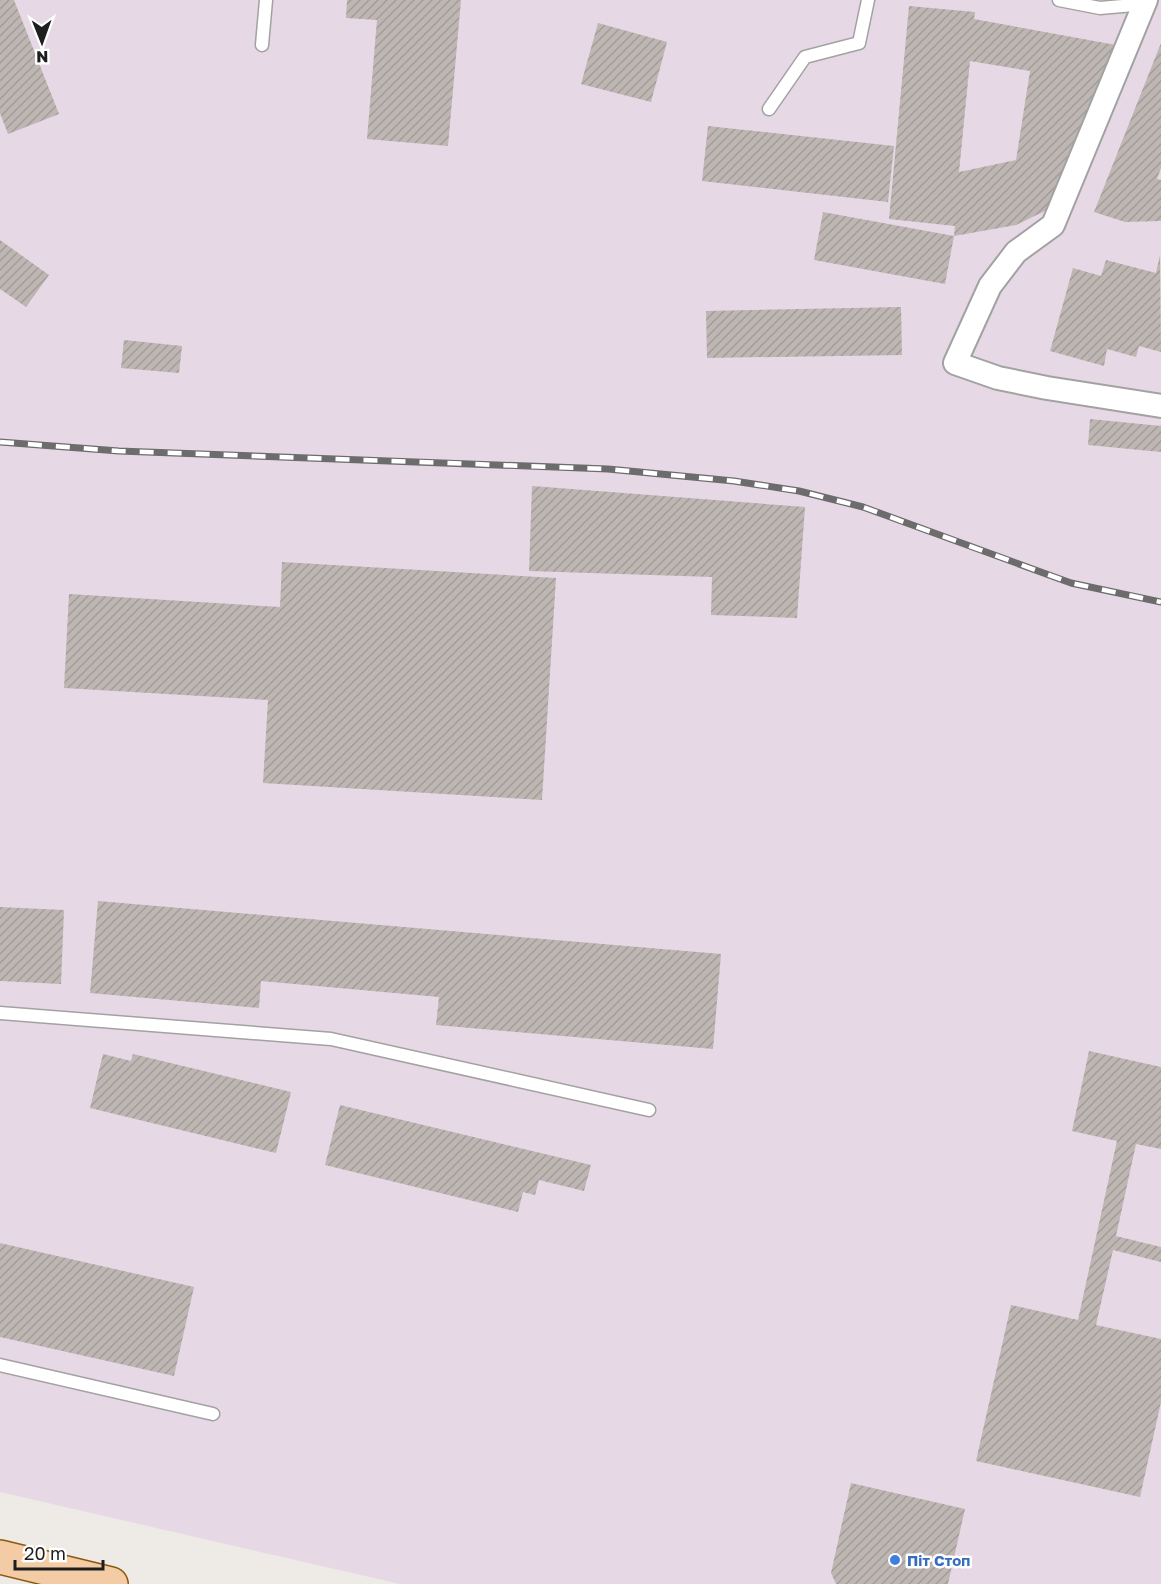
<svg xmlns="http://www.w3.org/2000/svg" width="1161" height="1584" font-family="'Golos Text',sans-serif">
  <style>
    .industrial { fill: #e7d8e5 }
    .building { fill: url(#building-hatch); fill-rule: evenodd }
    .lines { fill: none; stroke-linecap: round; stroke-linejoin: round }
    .lane-casing { stroke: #a2a2a2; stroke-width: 15 }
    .street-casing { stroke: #a2a2a2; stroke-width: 26 }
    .primary-casing { stroke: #8b590d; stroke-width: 36 }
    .lane { stroke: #fff; stroke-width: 12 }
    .street { stroke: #fff; stroke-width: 22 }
    .primary { stroke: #f3cca5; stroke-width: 33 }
    .rail-casing { stroke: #6c6c6c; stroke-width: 7 }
    .rail { stroke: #fff; stroke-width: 4.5; stroke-dasharray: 14; stroke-linecap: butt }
    .shop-dot { fill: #3f7fe0; stroke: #fff; stroke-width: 2 }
    .labels { text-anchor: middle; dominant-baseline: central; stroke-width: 5; stroke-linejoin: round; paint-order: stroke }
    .shop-label { font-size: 15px; font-weight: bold; fill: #366cbe; stroke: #fff; text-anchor: start }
  </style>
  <defs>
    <pattern id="building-hatch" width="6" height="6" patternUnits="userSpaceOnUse" patternTransform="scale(1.5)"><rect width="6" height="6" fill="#beb6b2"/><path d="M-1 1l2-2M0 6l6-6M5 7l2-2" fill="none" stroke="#a39c99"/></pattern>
  </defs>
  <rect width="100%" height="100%" fill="#eeeae5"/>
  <!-- industrial -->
  <polygon class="industrial" points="0,0 1161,0 1161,1584 400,1584 0,1492"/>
  <!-- building -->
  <g class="building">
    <polygon points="0,0 14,0 59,114 8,134 0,113"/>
    <polygon points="347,0 461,0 448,146 367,139 377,20 346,18"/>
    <path d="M909 6 975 12 974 19 1116 45 1047 210 1016 225 954 236 955 226 889 219ZM970 61 1030 71 1016 160 959 172Z"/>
    <polygon points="598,23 667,42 651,102 581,84"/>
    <polygon points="1161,43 1161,168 1157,179 1161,180 1161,221 1125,222 1094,212"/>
    <polygon points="708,126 894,146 888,202 702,181"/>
    <polygon points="823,212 954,236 945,284 814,260"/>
    <polygon points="0,240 49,275 26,307 0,289"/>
    <polygon points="1160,255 1161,352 1139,346 1136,357 1107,349 1104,366 1050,351 1073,268 1101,276 1106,260 1156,273"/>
    <polygon points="901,307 902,355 707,358 706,311"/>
    <polygon points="124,340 182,346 179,373 121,368"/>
    <polygon points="1090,419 1161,426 1161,452 1088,445"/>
    <polygon points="532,486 805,507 797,618 711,615 712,577 529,571"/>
    <polygon points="282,562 556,578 542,800 263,783 268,700 64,688 69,594 280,607"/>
    <polygon points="98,901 721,954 713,1049 436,1025 439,997 261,981 259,1008 90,993"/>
    <polygon points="0,907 64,910 61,984 0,981"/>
    <polygon points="1089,1051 1161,1067 1161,1149 1136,1144 1116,1236 1161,1247 1161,1262 1113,1250 1096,1325 1161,1339 1161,1402 1140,1497 976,1461 1011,1305 1078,1320 1117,1141 1072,1131"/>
    <polygon points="103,1054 131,1061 133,1054 291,1092 276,1153 90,1108"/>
    <polygon points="340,1105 591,1165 584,1191 539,1180 535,1195 523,1192 518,1212 325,1165"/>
    <polygon points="0,1243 194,1287 174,1376 0,1337"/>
    <polygon points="851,1483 965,1509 948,1584 836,1584 831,1573"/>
  </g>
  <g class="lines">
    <defs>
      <g id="lane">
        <polyline points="1059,0 1100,8 1145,4"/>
        <polyline points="262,45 266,0"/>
        <polyline points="769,109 805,57 859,43 868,0"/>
        <polyline points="0,1013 331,1039 649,1110"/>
        <polyline points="0,1365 213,1414"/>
      </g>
      <polyline id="street" points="1146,0 1053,225 1016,252 990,286 955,363 998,378 1047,388 1161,406"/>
      <polyline id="primary" points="0,1557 111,1584"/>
    </defs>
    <!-- lane casing -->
    <use href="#lane" class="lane-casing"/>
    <!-- street casing -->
    <use href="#street" class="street-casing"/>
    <!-- primary casing -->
    <use href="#primary" class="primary-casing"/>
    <!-- lane -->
    <use href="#lane" class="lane"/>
    <!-- street -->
    <use href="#street" class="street"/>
    <!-- primary -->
    <use href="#primary" class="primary"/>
    <defs>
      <polyline id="rail" points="0,442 119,451 608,469 734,481 799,491 863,507 1071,583 1161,602"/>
    </defs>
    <!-- rail casing -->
    <use href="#rail" class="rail-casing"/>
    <!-- rail -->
    <use href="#rail" class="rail"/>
  </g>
  <!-- markers -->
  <circle class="shop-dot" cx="895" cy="1560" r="6"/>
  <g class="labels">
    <!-- shop labels -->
    <g class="shop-label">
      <text x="907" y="1560">Піт Стоп</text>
    </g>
  </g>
  <!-- north arrow -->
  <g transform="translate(42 42) rotate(179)" stroke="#ffffff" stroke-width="4.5" paint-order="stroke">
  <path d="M0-4.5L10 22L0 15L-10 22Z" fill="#1e1e1e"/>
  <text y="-9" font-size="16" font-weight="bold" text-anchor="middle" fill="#1e1e1e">N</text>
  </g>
  <!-- scale -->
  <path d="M15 1560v9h88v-9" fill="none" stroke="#1e1e1e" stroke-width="3"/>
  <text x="24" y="1560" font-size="18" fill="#1e1e1e" stroke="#ffffff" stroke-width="4.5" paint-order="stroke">20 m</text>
</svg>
